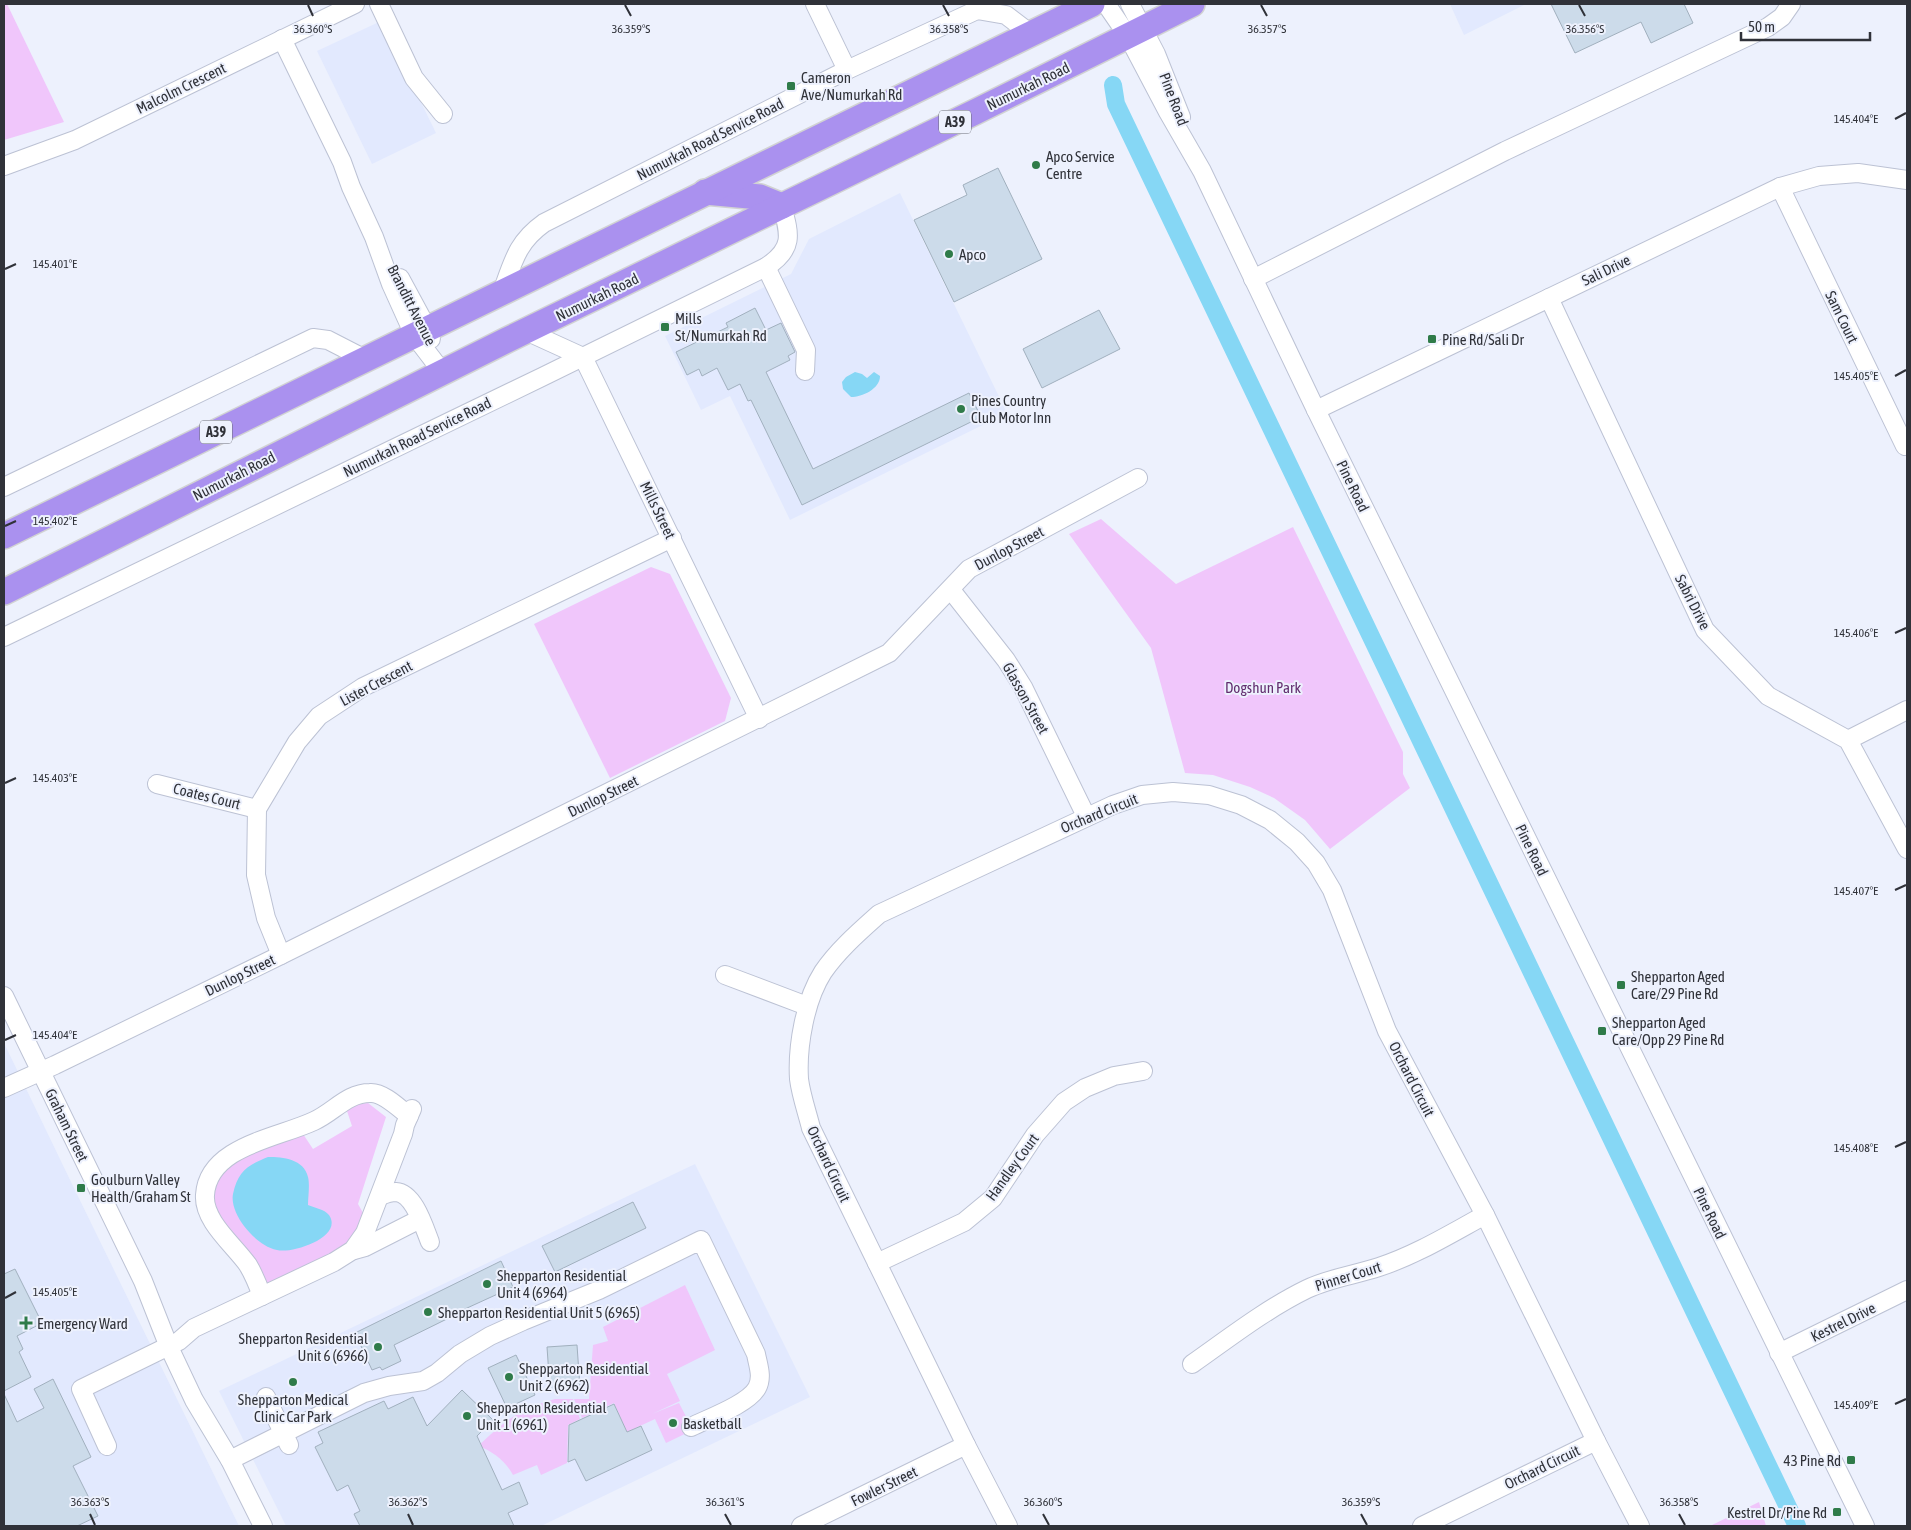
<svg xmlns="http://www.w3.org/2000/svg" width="1911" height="1530" font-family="'Asap Condensed',sans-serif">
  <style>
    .built { fill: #e2e9fe }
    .green { fill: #f0c6fb }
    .water { fill: #86d7f5 }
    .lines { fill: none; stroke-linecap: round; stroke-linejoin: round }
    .canal { stroke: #86d7f5; stroke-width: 18 }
    .building { fill: #ccdbea; stroke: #a1b0be }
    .minor-casing { stroke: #bcc2d4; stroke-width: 20 }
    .highway-casing { stroke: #d1d2d3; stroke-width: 28 }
    .minor { stroke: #fff; stroke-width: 18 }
    .highway { stroke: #aa91ef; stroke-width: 25 }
    .ticks { fill: none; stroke: #303239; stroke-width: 2 }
    .poi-dot { fill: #2f7b49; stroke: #edf1fd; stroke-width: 2 }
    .labels { text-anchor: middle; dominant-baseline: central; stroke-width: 4; stroke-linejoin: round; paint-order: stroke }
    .shield { fill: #edf1fd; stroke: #696b74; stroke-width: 1 }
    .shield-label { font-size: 14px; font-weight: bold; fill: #303239 }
    .poi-label { font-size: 15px; fill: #303239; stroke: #edf1fd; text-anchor: start }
    .street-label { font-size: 15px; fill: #303239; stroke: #edf1fd }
    .park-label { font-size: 15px; fill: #622d6f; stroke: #edf1fd }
    .ticks-label { font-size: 12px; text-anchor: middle; fill: #303239; stroke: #edf1fd; stroke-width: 4; stroke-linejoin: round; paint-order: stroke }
  </style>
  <rect width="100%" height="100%" fill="#edf1fd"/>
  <!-- built -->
  <g class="built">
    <polygon points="1450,4 1526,4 1464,35"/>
    <polygon points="381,21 436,133 372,164 317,51"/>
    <polygon points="900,193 1007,413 790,520 730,396 701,410 665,336 791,274 809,239"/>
    <polygon points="4,1043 72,1184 239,1526 4,1526"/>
    <polygon points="695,1164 810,1397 541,1526 286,1526 219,1391"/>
  </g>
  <!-- green -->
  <g class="green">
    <polygon points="4,4 7,4 64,122 4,140"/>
    <polygon points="1101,519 1176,584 1293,527 1403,752 1403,774 1410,788 1330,849 1305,820 1274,798 1250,787 1213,775 1185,773 1151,648 1069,534"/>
    <polygon points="651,567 670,574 731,698 725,721 610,778 534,624"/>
    <polygon points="368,1103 386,1117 358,1204 367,1220 343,1248 269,1283 264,1283 215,1212 211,1184 237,1159 303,1134 313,1149 352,1126 346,1108 358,1104"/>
    <polygon points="685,1285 715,1350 667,1374 680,1401 652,1414 679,1403 693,1430 666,1443 655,1419 627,1432 614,1403 582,1418 574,1399 589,1399 593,1345 608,1341 603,1327"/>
    <path d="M555 1399H573L580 1419 568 1425 567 1463 541 1475 537 1465 513 1475C506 1462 493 1451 478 1446 505 1421 519 1409 555 1399Z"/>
    <polygon points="1759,1502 1766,1526 1710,1526"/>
  </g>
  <!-- water -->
  <g class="water">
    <path d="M855 372 862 374 867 378 874 372 880 376C880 389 862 397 851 397L843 389 842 382 846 377Z"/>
    <path d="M268 1157C283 1157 304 1159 308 1177 310 1185 308 1197 308 1205 315 1208 324 1209 329 1215 344 1237 292 1254 277 1250 263 1247 252 1236 244 1226 237 1217 231 1204 233 1194 238 1171 248 1165 268 1157Z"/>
  </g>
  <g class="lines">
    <!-- canal -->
    <polyline class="canal" points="1113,85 1116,104 1797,1526"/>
  </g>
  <!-- building -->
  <g class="building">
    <polygon points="1551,4 1684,4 1693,23 1651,43 1641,22 1575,53"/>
    <polygon points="998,168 1042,259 954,302 914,220 967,195 963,185"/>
    <polygon points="755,308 766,330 781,323 795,352 788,356 790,360 766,372 813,469 969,393 981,417 802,505 751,400 748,401 740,384 728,390 717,368 702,376 699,369 687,375 676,352 728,327 726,323"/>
    <polygon points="1099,310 1120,349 1042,388 1023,349"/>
    <polygon points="633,1202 646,1228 555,1272 542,1246"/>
    <polygon points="501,1261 513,1287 454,1314 455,1315 394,1345 401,1361 382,1370 380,1367 372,1370 355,1333"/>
    <polygon points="15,1269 42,1323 17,1336 23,1349 19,1352 31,1377 4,1391 4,1274"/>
    <polygon points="577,1345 580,1388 550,1390 547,1347"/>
    <polygon points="516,1355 535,1395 507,1408 488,1368"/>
    <polygon points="53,1379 91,1457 73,1466 98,1516 77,1526 4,1526 4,1394 17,1422 44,1408 34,1389"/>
    <polygon points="462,1390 493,1420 477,1436 502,1490 519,1482 528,1504 508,1513 514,1526 360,1526 354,1514 360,1511 348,1485 337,1491 315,1447 323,1443 318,1432 384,1401 388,1409 413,1397 427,1426"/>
    <polygon points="614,1404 627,1432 641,1426 652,1450 586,1481 575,1459 568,1462 569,1425"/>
  </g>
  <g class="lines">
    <defs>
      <g id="minor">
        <polyline points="379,4 414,78 443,114"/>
        <polyline points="815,4 847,70"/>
        <polyline points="1106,4 1128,36 1168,112 1202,171 1316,410 1865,1526"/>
        <polyline points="1130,4 1156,54 1181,117"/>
        <polyline points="282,39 342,162 351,187 374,237 391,284 414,335 443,373"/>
        <polyline points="4,166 75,140 355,4"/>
        <polyline points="1780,187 1905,446"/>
        <polyline points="766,267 806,350 805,371"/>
        <polyline points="400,278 427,328 431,339"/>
        <polyline points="1253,279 1505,151 1768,27 1782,17 1791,4"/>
        <path d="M502 292C513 262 517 242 544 223L847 70 977 10 1006 15 1031 34"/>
        <polyline points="1549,298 1705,630 1768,696 1848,740 1907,849"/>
        <polyline points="526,331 583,357 759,719"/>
        <polyline points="1316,410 1780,187 1819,176 1858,173 1907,180"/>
        <polyline points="4,487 313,338 328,340 365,359"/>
        <polyline points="951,590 1006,660 1023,687 1086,816"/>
        <path d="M4 637 542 377 766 267C794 249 790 235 782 206"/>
        <polyline points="1848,740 1907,710"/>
        <polyline points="157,784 257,809"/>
        <polyline points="281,955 266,918 256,875 257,809 297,742 319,716 363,687 672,538"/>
        <polyline points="725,975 807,1006"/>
        <polyline points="4,996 143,1281 169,1347 194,1400 230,1460 263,1526"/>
        <polyline points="4,1088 55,1065 281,955 889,653 969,569 1138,478"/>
        <path d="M380 1196C385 1194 391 1192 396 1192 414 1193 424 1227 430 1242"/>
        <polyline points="354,1250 365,1247 420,1219"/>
        <polyline points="877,1263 964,1222 993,1198 1035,1135 1064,1102 1085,1088 1114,1076 1143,1071"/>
        <path d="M262 1296C258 1285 254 1275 248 1265 234 1245 203 1221 205 1195 208 1146 278 1138 314 1121 334 1112 347 1093 370 1093 383 1092 399 1108 409 1116"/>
        <polyline points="1779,1353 1907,1290"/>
        <path d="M1192 1364C1229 1338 1266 1309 1307 1289 1330 1278 1355 1275 1379 1267 1416 1255 1450 1234 1485 1215"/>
        <polyline points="266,1397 289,1445"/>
        <polyline points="1596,1441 1640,1526"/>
        <polyline points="107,1446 81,1389 179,1341 194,1328 334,1262 353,1250 365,1233 403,1134 405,1125 412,1109"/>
        <path d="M230 1460 364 1393 389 1386 423 1381 437 1373 460 1354 490 1336 523 1321 599 1290 701 1240 756 1354C758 1365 763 1377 757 1388 748 1404 709 1418 691 1427"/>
        <polyline points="801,1526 966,1445"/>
        <path d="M1008 1526 966 1445 811 1128C807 1112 801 1095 799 1079 797 1046 805 1000 823 972 838 950 860 931 879 914L1113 805 1142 795 1173 792 1209 795 1241 805 1270 820 1297 842 1316 863 1332 890 1387 1031 1485 1215 1596 1441 1422 1526"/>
      </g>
      <g id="highway">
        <polyline points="705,192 760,197 782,206"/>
        <polyline points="4,536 1092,4"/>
        <polyline points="4,592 507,340 975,112 1192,4"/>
      </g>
    </defs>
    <!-- minor casing -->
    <use href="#minor" class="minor-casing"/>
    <!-- highway casing -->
    <use href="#highway" class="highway-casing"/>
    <!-- minor -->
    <use href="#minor" class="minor"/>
    <!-- highway -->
    <use href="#highway" class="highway"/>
  </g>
  <!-- ticks -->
  <path class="ticks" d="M308 5 313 16M625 5 631 16M943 5 949 16M1261 5 1267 16M1579 5 1585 16M1895 119 1906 113M5 269 16 264M1895 376 1906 370M5 526 16 521M1895 633 1906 628M5 783 16 778M1895 890 1906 885M5 1040 16 1035M1895 1147 1906 1142M5 1298 16 1292M1895 1404 1906 1399M90 1514 95 1525M408 1514 413 1525M725 1514 731 1525M1043 1514 1049 1525M1361 1514 1367 1525M1679 1514 1685 1525"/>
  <!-- markers -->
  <g class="poi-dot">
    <rect x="786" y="81" width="10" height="10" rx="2.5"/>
    <circle cx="1036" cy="165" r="5"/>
    <circle cx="949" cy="254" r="5"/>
    <rect x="660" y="322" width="10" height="10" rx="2.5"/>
    <rect x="1427" y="334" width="10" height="10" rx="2.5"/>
    <circle cx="961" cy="409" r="5"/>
    <rect x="1616" y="980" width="10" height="10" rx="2.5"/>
    <rect x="1597" y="1026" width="10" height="10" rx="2.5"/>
    <rect x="76" y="1183" width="10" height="10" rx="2.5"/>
    <circle cx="487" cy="1284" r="5"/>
    <circle cx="428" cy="1312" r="5"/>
    <path d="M23.5 1315.5h5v5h5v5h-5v5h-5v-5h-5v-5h5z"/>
    <circle cx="378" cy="1347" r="5"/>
    <circle cx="509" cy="1377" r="5"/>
    <circle cx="293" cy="1382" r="5"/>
    <circle cx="467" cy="1416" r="5"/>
    <circle cx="673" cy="1423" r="5"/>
    <rect x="1846" y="1455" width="10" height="10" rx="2.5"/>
    <rect x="1832" y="1507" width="10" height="10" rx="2.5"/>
  </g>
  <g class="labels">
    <!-- shield labels -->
    <g class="shield">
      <rect x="939" y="110.5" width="32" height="23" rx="4"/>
      <rect x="200" y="420.5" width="32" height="23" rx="4"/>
    </g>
    <g class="shield-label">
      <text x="955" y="122">A39</text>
      <text x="216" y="432">A39</text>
    </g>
    <!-- poi labels -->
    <g class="poi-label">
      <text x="801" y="77">Cameron<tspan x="801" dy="17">Ave/Numurkah Rd</tspan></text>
      <text x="1046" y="156">Apco Service<tspan x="1046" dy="17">Centre</tspan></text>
      <text x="959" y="254">Apco</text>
      <text x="675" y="318">Mills<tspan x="675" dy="17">St/Numurkah Rd</tspan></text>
      <text x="1442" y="339">Pine Rd/Sali Dr</text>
      <text x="971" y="400">Pines Country<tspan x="971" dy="17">Club Motor Inn</tspan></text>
      <text x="1631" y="976">Shepparton Aged<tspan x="1631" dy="17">Care/29 Pine Rd</tspan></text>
      <text x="1612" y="1022">Shepparton Aged<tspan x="1612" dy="17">Care/Opp 29 Pine Rd</tspan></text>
      <text x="91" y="1179">Goulburn Valley<tspan x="91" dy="17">Health/Graham St</tspan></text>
      <text x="497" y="1275">Shepparton Residential<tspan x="497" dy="17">Unit 4 (6964)</tspan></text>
      <text x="438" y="1312">Shepparton Residential Unit 5 (6965)</text>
      <text x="37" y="1323">Emergency Ward</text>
      <text x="368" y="1338" text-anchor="end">Shepparton Residential<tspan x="368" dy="17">Unit 6 (6966)</tspan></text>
      <text x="519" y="1368">Shepparton Residential<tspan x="519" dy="17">Unit 2 (6962)</tspan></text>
      <text x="293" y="1399" text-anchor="middle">Shepparton Medical<tspan x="293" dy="17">Clinic Car Park</tspan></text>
      <text x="477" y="1407">Shepparton Residential<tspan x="477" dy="17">Unit 1 (6961)</tspan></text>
      <text x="683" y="1423">Basketball</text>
      <text x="1841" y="1460" text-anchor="end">43 Pine Rd</text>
      <text x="1827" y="1512" text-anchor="end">Kestrel Dr/Pine Rd</text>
    </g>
    <!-- street labels -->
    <g class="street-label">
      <text transform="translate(1028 86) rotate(-26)">Numurkah Road</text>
      <text transform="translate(181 88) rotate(-26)">Malcolm Crescent</text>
      <text transform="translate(1174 99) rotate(69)">Pine Road</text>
      <text transform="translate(710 139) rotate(-27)">Numurkah Road Service Road</text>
      <text transform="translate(1606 270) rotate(-26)">Sali Drive</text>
      <text transform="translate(597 297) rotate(-26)">Numurkah Road</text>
      <text transform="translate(412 305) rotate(63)">Branditt Avenue</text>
      <text transform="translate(1842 317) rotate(64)">Sam Court</text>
      <text transform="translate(417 437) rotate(-26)">Numurkah Road Service Road</text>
      <text transform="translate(234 476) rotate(-27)">Numurkah Road</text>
      <text transform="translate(1353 486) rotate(64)">Pine Road</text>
      <text transform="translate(658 510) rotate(64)">Mills Street</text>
      <text transform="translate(1009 548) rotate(-28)">Dunlop Street</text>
      <text transform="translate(1693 602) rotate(63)">Sabri Drive</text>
      <text transform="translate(376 683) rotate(-28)">Lister Crescent</text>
      <text transform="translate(1026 698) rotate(61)">Glasson Street</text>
      <text transform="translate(207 796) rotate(14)">Coates Court</text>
      <text transform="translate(603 796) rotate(-26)">Dunlop Street</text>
      <text transform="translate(1099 813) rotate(-22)">Orchard Circuit</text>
      <text transform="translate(1532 850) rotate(64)">Pine Road</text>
      <text transform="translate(240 975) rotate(-26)">Dunlop Street</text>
      <text transform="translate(1412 1079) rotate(63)">Orchard Circuit</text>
      <text transform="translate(67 1125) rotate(64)">Graham Street</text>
      <text transform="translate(829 1164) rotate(65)">Orchard Circuit</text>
      <text transform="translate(1012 1167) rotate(-54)">Handley Court</text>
      <text transform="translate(1710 1213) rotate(64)">Pine Road</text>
      <text transform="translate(1348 1276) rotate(-17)">Pinner Court</text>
      <text transform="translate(1843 1322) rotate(-26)">Kestrel Drive</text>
      <text transform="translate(1542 1467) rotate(-26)">Orchard Circuit</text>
      <text transform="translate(884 1486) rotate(-26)">Fowler Street</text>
    </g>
    <!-- park labels -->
    <g class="park-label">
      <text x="1263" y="687">Dogshun Park</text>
    </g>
  </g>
  <g class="ticks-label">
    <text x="313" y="33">36.360°S</text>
    <text x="631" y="33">36.359°S</text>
    <text x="949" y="33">36.358°S</text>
    <text x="1267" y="33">36.357°S</text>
    <text x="1585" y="33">36.356°S</text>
    <text x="1856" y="123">145.404°E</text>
    <text x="55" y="268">145.401°E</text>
    <text x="1856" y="380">145.405°E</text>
    <text x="55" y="525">145.402°E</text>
    <text x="1856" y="637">145.406°E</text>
    <text x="55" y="782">145.403°E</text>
    <text x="1856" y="895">145.407°E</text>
    <text x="55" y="1039">145.404°E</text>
    <text x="1856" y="1152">145.408°E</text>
    <text x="55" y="1296">145.405°E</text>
    <text x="1856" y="1409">145.409°E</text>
    <text x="90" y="1506">36.363°S</text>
    <text x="408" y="1506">36.362°S</text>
    <text x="725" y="1506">36.361°S</text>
    <text x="1043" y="1506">36.360°S</text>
    <text x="1361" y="1506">36.359°S</text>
    <text x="1679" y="1506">36.358°S</text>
  </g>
  <!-- border -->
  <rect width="1911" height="1530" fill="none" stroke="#303239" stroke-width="10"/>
  <!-- scale -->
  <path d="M1741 32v8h129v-8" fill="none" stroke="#303239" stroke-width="2.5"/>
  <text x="1748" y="32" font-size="15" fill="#303239" stroke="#edf1fd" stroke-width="4" paint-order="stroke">50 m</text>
</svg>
